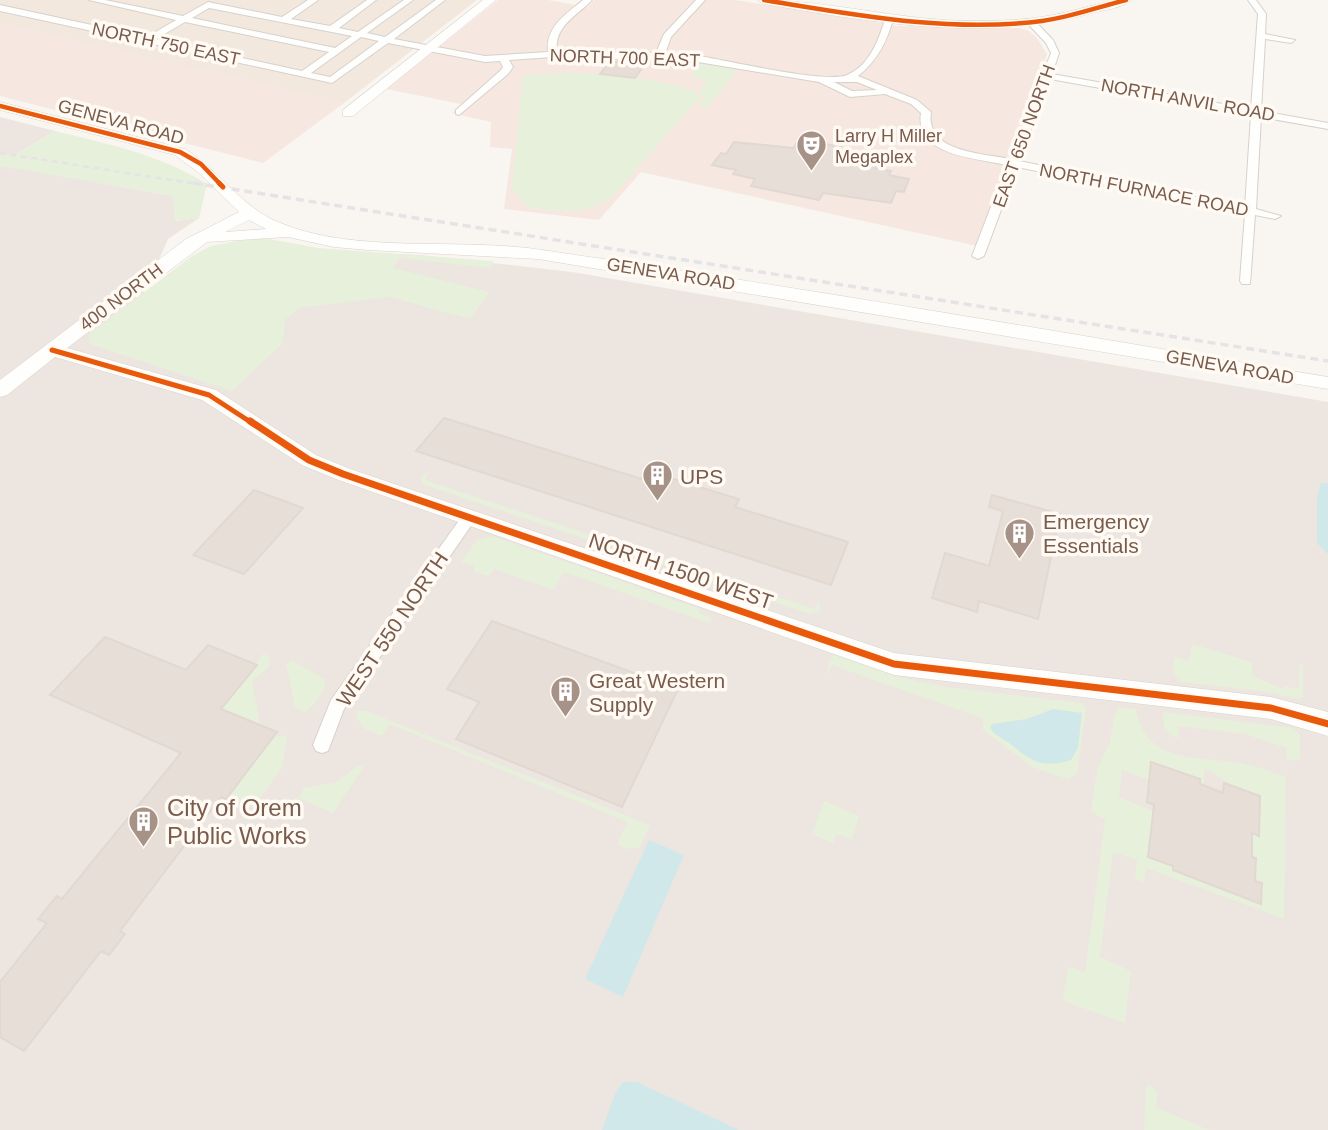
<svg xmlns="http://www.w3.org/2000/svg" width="1328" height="1130" font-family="Arial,sans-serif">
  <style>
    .residential { fill: #f2e8de }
    .commercial { fill: #f6e8e1 }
    .industrial { fill: #ede5e0 }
    .green { fill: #e7f0db; fill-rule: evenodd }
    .water { fill: #d0e8ea }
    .building { fill: #e6ded7; stroke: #e2d8d2; stroke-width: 2 }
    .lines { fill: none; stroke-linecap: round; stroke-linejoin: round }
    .street-casing { stroke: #d7d1cb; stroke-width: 2 }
    .secondary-casing { stroke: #d9d2cb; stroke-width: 1 }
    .street { fill: #fefefd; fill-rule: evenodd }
    .secondary { fill: #fefefd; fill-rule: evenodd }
    .rail-far1 { stroke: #e6e3e7; stroke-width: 2.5; stroke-dasharray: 6 4.5; stroke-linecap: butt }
    .rail { stroke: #e6e3e7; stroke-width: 3.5; stroke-dasharray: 8 5; stroke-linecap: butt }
    .cycleway-far2-casing { stroke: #fffaf3; stroke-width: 7 }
    .cycleway-far1-casing { stroke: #fffaf3; stroke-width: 9 }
    .cycleway-casing { stroke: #fffaf3; stroke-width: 11 }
    .cycleway-far2 { stroke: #e8590c; stroke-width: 4.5 }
    .cycleway-far1 { stroke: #e8590c; stroke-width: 5 }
    .cycleway { stroke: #e8590c; stroke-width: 7 }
    .labels { text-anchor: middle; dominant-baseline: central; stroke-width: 7; stroke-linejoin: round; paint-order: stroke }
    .far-street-label { font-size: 18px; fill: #7a5c4d; stroke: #fffaf3 }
    .far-poi-label { font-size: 18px; fill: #7a5c4d; stroke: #fffaf3; text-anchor: start }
    .poi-label { font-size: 21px; fill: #7a5c4d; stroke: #fffaf3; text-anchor: start }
    .street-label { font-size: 21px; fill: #7a5c4d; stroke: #fffaf3 }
    .near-poi-label { font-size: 24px; fill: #7a5c4d; stroke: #fffaf3; text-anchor: start }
  </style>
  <rect width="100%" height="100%" fill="#f9f5f0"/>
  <!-- residential -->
  <polygon class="residential" points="0,0 477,0 344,103 0,24"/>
  <!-- commercial -->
  <g class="commercial">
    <polygon points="498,0 548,0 587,7 595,0 735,0 899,26 1020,28 1029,31 1037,38 1047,54 977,246 641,172 599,220 504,209 512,149 490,147 491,122 452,113 461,104 386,89"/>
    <polygon points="0,24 144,56 344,103 263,163 0,96"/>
  </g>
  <!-- industrial -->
  <polygon class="industrial" points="0,117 55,131 16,154 95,182 173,196 175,221 199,218 168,239 134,315 333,251 420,255 572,272 1328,402 1328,1130 0,1130"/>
  <!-- green -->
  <g class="green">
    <path d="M699 64 739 68 707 108 698 106 704 98 700 97 613 196C584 217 562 211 528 208L512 190 523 75C587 71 637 73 698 92L695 94 698 96 703 93 700 89 707 80 690 76Z"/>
    <path d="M55 131C108 144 161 155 207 184L199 218 175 221 173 197 163 194 0 166V153L15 155Z"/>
    <polygon points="258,237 318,248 493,261 491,268 400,258 393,268 489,292 470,319 389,297 299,308 285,320 283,343 232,391 90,344 88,335 192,256 211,246"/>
    <polygon points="428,472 425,480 815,609 819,600 820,611 810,614 422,484 421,476"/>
    <polygon points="492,536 700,609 699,613 712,618 709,623 564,572 554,590 494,569 489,576 474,572 474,566 461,562 476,541"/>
    <polygon points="1192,644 1252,662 1252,676 1283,689 1284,686 1298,689 1300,663 1303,665 1303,697 1298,699 1262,691 1180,682 1173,673 1174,657 1189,661"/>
    <polygon points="263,654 269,656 269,667 252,681 260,725 221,709"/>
    <polygon points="834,655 895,676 945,687 1082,703 1086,708 1077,774 1068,779 1032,767 982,729 984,719 832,665 826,677 830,659"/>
    <path d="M291 660 325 679C326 691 314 707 304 712L295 708 286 664Z"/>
    <path d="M1119 707 1136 709C1146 769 1206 754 1249 765 1262 768 1274 773 1286 777L1284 919 1146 868 1144 883 1135 879 1137 860 1113 852 1100 957 1131 971 1125 1023 1066 1002 1063 997 1068 969 1071 967 1085 972 1105 820 1091 811 1097 769 1110 742 1114 715ZM1152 762 1200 779V784L1203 786 1205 768 1235 787 1260 796 1259 835 1252 833V857L1256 859 1255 881 1262 883 1261 903 1236 894V889H1225L1173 870V866L1149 857 1153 811 1119 797 1122 770 1149 780Z"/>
    <polygon points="357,711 366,711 650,825 640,847 629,849 620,846 618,842 627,822 390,724 382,736 363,728 356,716"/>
    <polygon points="1163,712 1293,728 1300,735 1300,759 1286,761 1287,748 1245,734 1177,726 1180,737 1174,737 1164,729"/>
    <polygon points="287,735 283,766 253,808 234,799 226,799 275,737"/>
    <polygon points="365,765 333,813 298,798 304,788 336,782 356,767"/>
    <polygon points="824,801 859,816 852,840 837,834 833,843 812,834"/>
    <polygon points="1150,1085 1157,1092 1156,1107 1209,1130 1144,1130 1146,1087"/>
  </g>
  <!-- water -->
  <g class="water">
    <polygon points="1321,483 1328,483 1328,554 1317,543 1317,497"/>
    <path d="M1053 709 1082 713 1078 748 1071 760C1044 768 1034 763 1013 746 1005 739 996 737 990 728L992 724 1027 719Z"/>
    <polygon points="649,840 684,855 623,997 585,979"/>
    <polygon points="623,1082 637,1082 739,1130 602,1130 615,1094"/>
  </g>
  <!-- building -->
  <g class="building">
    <polygon points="609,62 633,62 645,64 635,78 600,74"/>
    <polygon points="804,140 841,147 839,151 850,153 847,159 876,165 874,168 891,171 889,175 909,179 904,192 896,191 891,203 823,193 819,200 751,186 755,179 733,174 736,170 712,165 721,153 726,154 734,142 793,148 797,143 801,144"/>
    <polygon points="444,418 642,479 647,471 739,499 735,507 848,542 831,585 416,451"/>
    <polygon points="254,490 303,508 244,574 193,555"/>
    <polygon points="992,495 1060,514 1038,619 979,601 977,612 932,598 945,553 989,566 1003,511 989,507"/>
    <polygon points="492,621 678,689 622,807 456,739 479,702 447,689"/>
    <polygon points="105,637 186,670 208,645 257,665 221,709 277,732 226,799 221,797 120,931 125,934 109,955 101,951 24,1051 0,1037 0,982 47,923 38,919 57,896 62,899 181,753 50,695"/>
    <polygon points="1151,762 1200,779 1200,784 1223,793 1224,783 1260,796 1259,836 1252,833 1252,857 1256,858 1255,881 1262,883 1261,904 1173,870 1173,866 1148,857 1154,805 1147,802"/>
  </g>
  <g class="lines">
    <defs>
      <g id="street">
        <path d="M89 0H105L183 16 208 2 282 17 308 0H318L291 19 330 26 367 0H376L339 28 358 32 404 0H413L367 33 385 37 436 0H445L394 39 485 56 548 52C545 27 566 14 583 0H592C577 16 554 26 557 51L656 53 664 34 696 0H705L671 37 665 54C676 55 687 55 698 56 727 60 825 84 847 75 869 66 879 40 885 19L889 16 893 19C887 42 877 61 858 76L917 100 931 112C925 152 981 153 1010 159L1051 53 1046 43 1027 23V19H1033L1053 40 1059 53 1052 74 1251 109 1258 14 1248 0H1256L1266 14 1265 34 1295 40 1291 43 1265 39 1261 111 1328 123V129L1261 117 1256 209 1281 216 1275 219 1255 215 1250 284H1242L1240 281 1245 213 1017 167 984 256 978 259 972 256 1007 165C977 158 914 156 921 113L911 104 885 94 850 97 819 82 698 62 553 57 509 60 513 67 508 74 459 115 456 114V110L501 70 503 67 500 61 485 62 388 43 332 83 0 11V5L147 37 176 20ZM209 8 352 36 335 48 192 18ZM185 22 329 52 302 71 156 39ZM361 37 379 41 330 77 311 73ZM1050 79 1251 115 1245 207 1019 161ZM834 82H857L877 90 852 91Z"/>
        <polygon points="470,510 475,512 478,516 475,520 344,709 328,751 322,753 316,751 313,745 331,700 465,512"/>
      </g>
      <g id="secondary">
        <polygon points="483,0 496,0 353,116 343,116 343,110"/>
        <path d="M758 0C830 0 900 21 972 21 999 21 1027 20 1053 15 1080 10 1104 0 1132 0 1122 8 1104 10 1092 13 984 43 872 22 764 4Z"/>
        <path d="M0 102 185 149C219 170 241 207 278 222 354 255 460 237 542 250 805 288 1066 333 1328 377V389L538 259 368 250 334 247 288 237 207 242 67 348 216 390 316 455 350 469 894 653 1271 697 1328 712V736L1271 719 894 675 336 479 302 465 202 400 55 357 7 395 0 397V380L186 239 239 212 199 173 175 155 0 110ZM249 220 266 229 225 232Z"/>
      </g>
    </defs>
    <!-- street casing -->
    <use href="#street" class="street-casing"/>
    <!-- secondary casing -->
    <use href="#secondary" class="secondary-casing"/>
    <!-- street -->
    <use href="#street" class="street"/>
    <!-- secondary -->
    <use href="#secondary" class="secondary"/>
    <!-- rail-far1 -->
    <polyline class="rail-far1" points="0,153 204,185"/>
    <!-- rail -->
    <polyline class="rail" points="193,183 1328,361"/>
    <defs>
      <g id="cycleway-far2">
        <path d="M764 0C856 15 949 33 1042 21 1071 17 1098 7 1126 0"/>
        <polyline points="0,106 180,152 201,164 221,185"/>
      </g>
      <g id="cycleway-far1">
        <polyline points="219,183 223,187"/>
        <polyline points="52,350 209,395 252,423"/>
      </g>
      <polyline id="cycleway" points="250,421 309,460 343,474 894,664 1271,708 1328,724"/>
    </defs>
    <!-- cycleway-far2 casing -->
    <use href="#cycleway-far2" class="cycleway-far2-casing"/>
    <!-- cycleway-far1 casing -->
    <use href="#cycleway-far1" class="cycleway-far1-casing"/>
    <!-- cycleway casing -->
    <use href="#cycleway" class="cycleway-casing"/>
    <!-- cycleway-far2 -->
    <use href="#cycleway-far2" class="cycleway-far2"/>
    <!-- cycleway-far1 -->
    <use href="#cycleway-far1" class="cycleway-far1"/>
    <!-- cycleway -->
    <use href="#cycleway" class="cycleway"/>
  </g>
  <!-- icons -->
  <defs>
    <symbol id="theatre-pin" viewBox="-11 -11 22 30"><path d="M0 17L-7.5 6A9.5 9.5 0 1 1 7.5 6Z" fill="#a69286" stroke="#fffaf3"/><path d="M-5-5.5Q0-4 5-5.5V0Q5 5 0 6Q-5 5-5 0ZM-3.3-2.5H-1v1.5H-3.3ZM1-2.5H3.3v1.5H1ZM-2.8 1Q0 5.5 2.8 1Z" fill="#fff"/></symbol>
    <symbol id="building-pin" viewBox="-11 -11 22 30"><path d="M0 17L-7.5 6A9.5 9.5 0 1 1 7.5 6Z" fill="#a69286" stroke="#fffaf3"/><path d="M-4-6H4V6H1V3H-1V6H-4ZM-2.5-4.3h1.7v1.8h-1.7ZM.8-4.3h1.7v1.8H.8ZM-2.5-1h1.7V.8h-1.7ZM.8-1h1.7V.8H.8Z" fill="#fff"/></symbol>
  </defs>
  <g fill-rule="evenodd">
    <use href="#theatre-pin" x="794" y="128" width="35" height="47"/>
    <use href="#building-pin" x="640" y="458" width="35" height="47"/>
    <use href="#building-pin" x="1002" y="516" width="35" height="47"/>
    <use href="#building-pin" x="548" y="674" width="35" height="47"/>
    <use href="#building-pin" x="126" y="804" width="35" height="47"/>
  </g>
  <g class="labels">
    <!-- far-street labels -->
    <g class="far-street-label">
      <text transform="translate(166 44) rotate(12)">NORTH 750 EAST</text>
      <text transform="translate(625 58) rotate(2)">NORTH 700 EAST</text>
      <text transform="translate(1188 100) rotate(10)">NORTH ANVIL ROAD</text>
      <text transform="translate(121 122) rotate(15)">GENEVA ROAD</text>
      <text transform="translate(1024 136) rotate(-70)">EAST 650 NORTH</text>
      <text transform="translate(1144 190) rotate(11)">NORTH FURNACE ROAD</text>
      <text transform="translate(671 274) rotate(9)">GENEVA ROAD</text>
      <text transform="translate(121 297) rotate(-37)">400 NORTH</text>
      <text transform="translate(1230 367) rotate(10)">GENEVA ROAD</text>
    </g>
    <!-- far-poi labels -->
    <g class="far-poi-label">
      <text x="835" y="136">Larry H Miller<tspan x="835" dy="21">Megaplex</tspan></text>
    </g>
    <!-- poi labels -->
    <g class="poi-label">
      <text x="680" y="476">UPS</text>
      <text x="1043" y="521">Emergency<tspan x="1043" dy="24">Essentials</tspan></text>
      <text x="589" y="680">Great Western<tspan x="589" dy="24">Supply</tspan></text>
    </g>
    <!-- street labels -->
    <g class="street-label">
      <text transform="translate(681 571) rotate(19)">NORTH 1500 WEST</text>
      <text transform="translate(392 629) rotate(-56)">WEST 550 NORTH</text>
    </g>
    <!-- near-poi labels -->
    <g class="near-poi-label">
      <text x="167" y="807">City of Orem<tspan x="167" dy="28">Public Works</tspan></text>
    </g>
  </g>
</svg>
